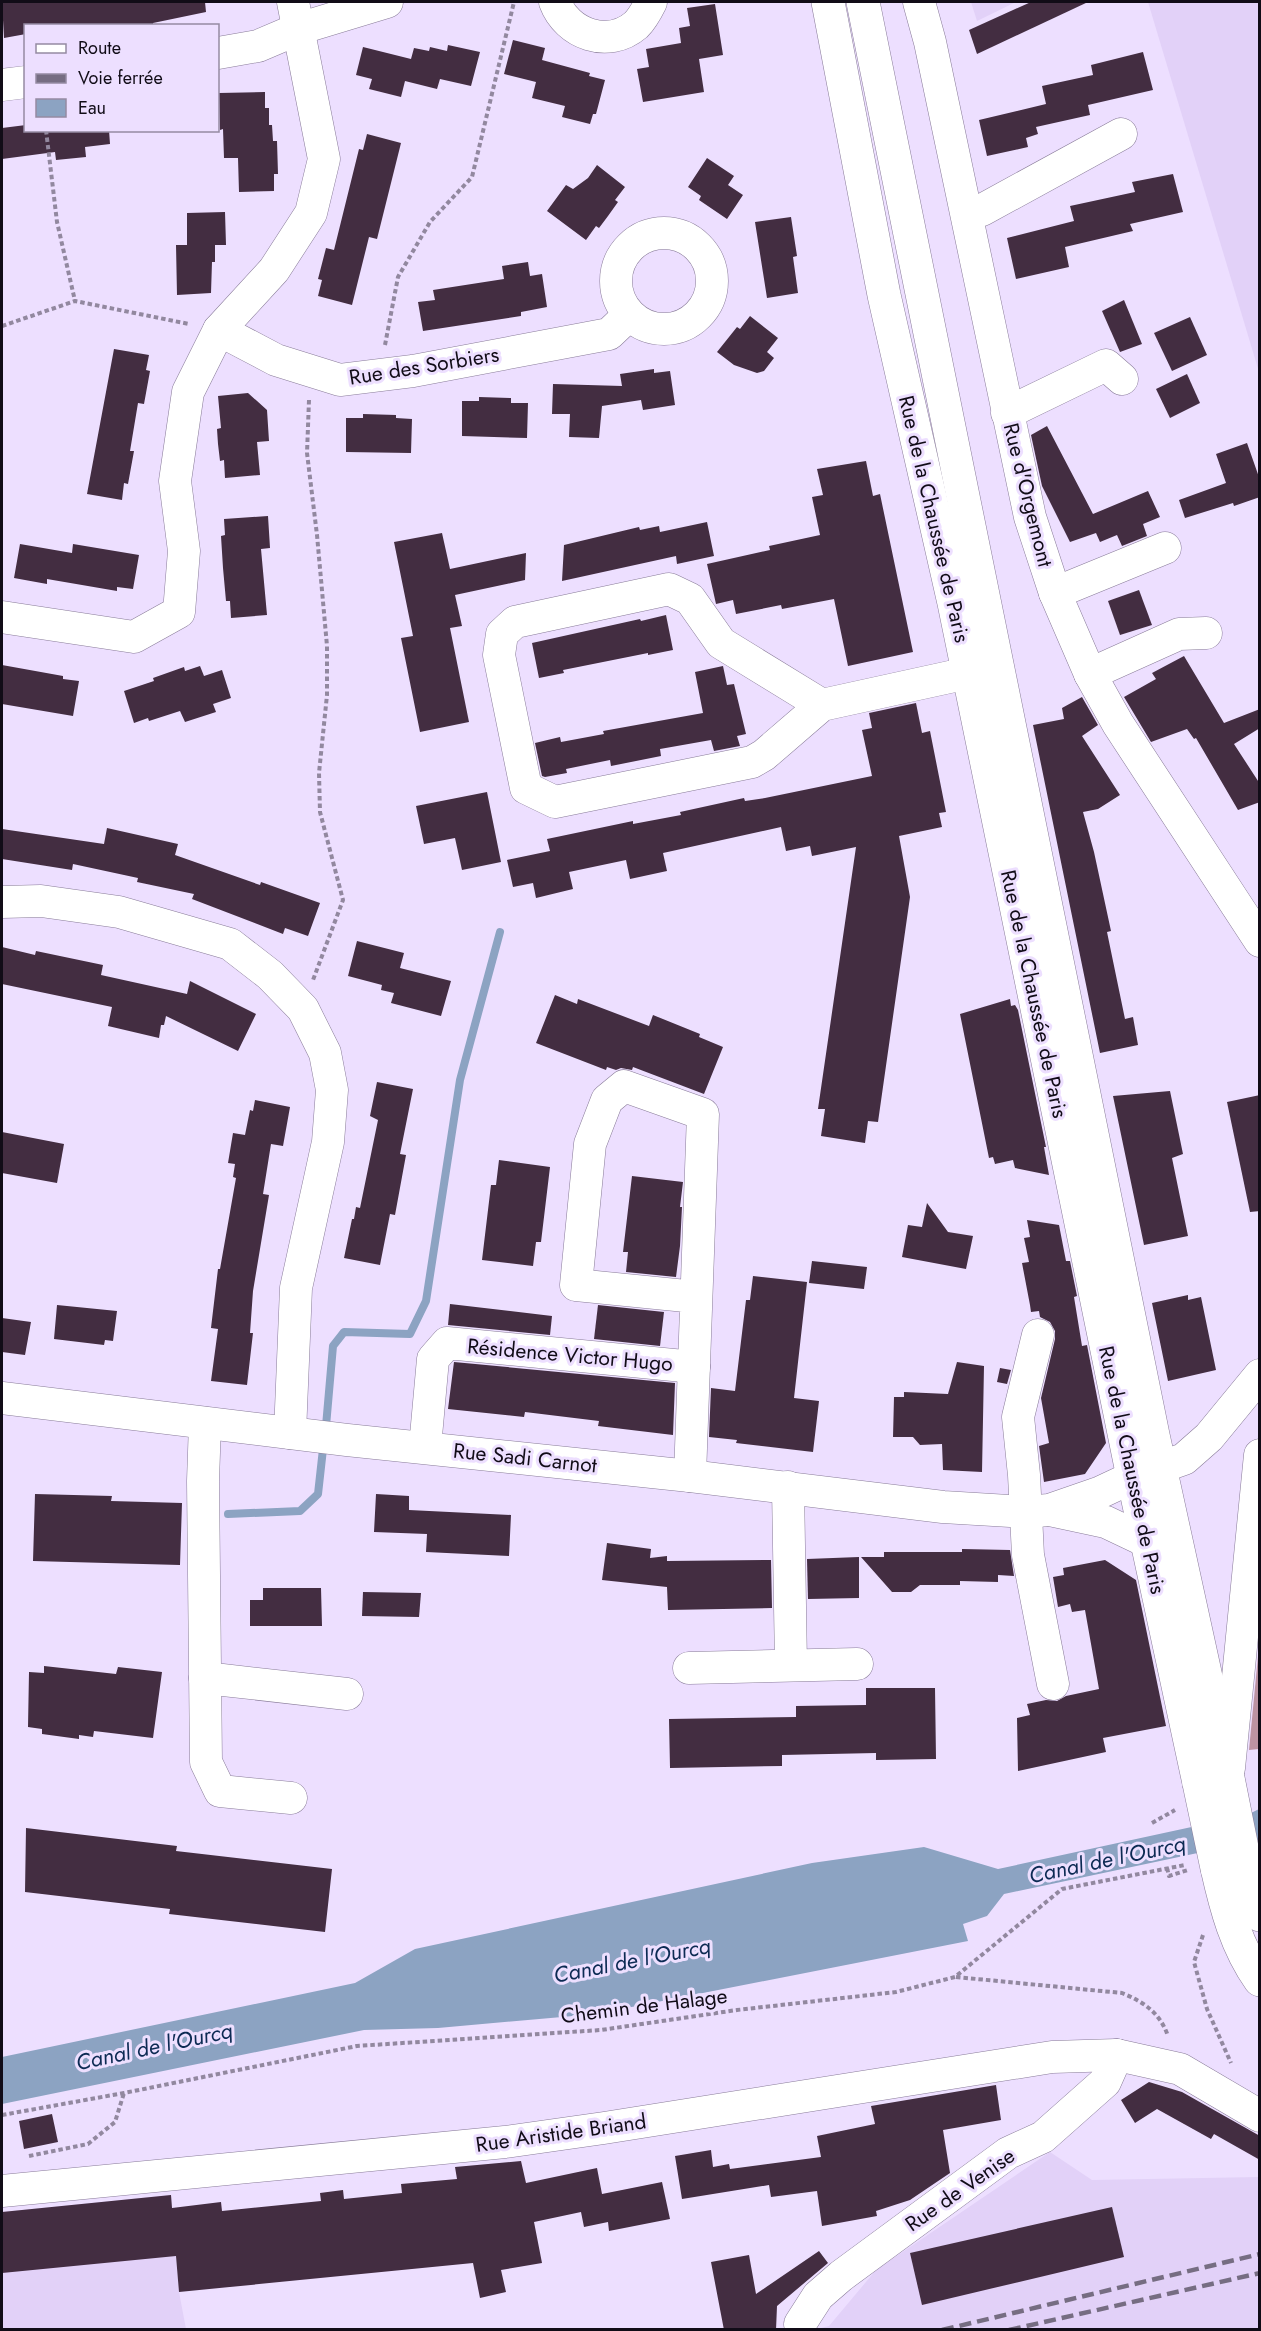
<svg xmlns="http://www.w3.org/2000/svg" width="1261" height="2331" font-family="Jost,sans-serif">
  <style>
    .built { fill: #e2d1f8 }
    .forest { fill: #bc93a2 }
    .water { fill: #8ca3c2 }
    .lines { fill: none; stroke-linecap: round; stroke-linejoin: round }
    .stream { stroke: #8ca3c2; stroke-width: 8 }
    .building { fill: #432d41 }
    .minor-casing { stroke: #897c99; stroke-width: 33 }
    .major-casing { stroke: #897c99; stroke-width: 34 }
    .path { stroke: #92889f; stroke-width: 4; stroke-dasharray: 4.5 3; stroke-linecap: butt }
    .minor { stroke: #fff; stroke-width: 32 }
    .major { stroke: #fff; stroke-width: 33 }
    .rail { stroke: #766d82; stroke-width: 4.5; stroke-dasharray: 12 6; stroke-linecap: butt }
    .major-bridge-casing { stroke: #897c99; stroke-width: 34; stroke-linecap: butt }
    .major-bridge { stroke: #fff; stroke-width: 33 }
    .labels { text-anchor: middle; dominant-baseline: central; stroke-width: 6; stroke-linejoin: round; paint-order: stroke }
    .street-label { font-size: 21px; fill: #110c17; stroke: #eddfff }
    .water-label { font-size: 22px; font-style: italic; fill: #0c2a53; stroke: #eddfff }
  </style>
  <rect width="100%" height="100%" fill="#eddfff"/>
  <!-- built -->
  <g class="built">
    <polygon points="971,2 1016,2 977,21"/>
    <polygon points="1148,2 1259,2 1259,372"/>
    <polygon points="1050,2152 1092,2180 1259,2177 1259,2329 813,2330 829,2326 876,2270"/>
    <polygon points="171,2195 179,2292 186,2329 2,2330 2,2212"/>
  </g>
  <!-- forest -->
  <polygon class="forest" points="1259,1646 1259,1749 1249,1750"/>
  <!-- water -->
  <polygon class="water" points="1259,1809 1259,1840 1004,1894 987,1916 963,1924 968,1941 596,2014 438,2028 364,2030 2,2104 2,2057 355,1983 415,1949 812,1863 924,1847 998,1869 1247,1815"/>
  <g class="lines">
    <!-- stream -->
    <g class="stream">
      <polyline points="326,1426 333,1346 344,1332 410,1334 426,1301 460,1080 500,932"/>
      <polyline points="228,1514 300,1511 318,1494 323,1449"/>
    </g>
  </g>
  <!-- building -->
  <g class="building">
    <polygon points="2,2 205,2 206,12 153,23 153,26 26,26 26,34 4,38"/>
    <polygon points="1031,2 1088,2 977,54 969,30"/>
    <polygon points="715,4 723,55 699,59 704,92 643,102 637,69 649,67 646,49 681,43 679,28 690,26 687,8"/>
    <polygon points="513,40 545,48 542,60 590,73 589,76 605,80 596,114 593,114 590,124 562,117 565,106 532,98 536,82 504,74"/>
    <polygon points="448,45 480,52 471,86 440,79 437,89 405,81 401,97 369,89 372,79 356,75 363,47 411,59 414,48 429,51 430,47 447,51"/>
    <polygon points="1143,52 1153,90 1088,105 1090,115 1036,127 1038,134 1026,138 1028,147 987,156 979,120 1046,104 1042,86 1093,75 1091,65"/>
    <polygon points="265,92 265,108 269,108 269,125 272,125 273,141 277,141 278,174 274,174 274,191 239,192 238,158 224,158 223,129 220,130 219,93"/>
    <polygon points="26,125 26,130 109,130 110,144 85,147 86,157 56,160 55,152 2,159 2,128"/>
    <polygon points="367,134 401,143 377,239 369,237 352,305 318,296 322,280 318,279 326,248 334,250 359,149 363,150"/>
    <polygon points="707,158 734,176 728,185 743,195 727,219 699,200 701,196 688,187"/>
    <polygon points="597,165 625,187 615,200 618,202 608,216 599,228 596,226 586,240 547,211 566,185 573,189 588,178"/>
    <polygon points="1173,174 1183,212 1130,224 1133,231 1065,247 1069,267 1016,279 1007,238 1074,221 1070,206 1135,192 1132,182"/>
    <polygon points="225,212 226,245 215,245 215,262 212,262 211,293 177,295 176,245 187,245 187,213"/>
    <polygon points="791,217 797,256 793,257 798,293 767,298 755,222"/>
    <polygon points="528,262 530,276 542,274 547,307 521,312 521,316 423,331 418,302 435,300 433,290 504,279 502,266"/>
    <polygon points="1124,300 1142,344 1120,352 1102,311"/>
    <polygon points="750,316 778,338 767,352 774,358 764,371 757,373 734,365 717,352 737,327 740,329"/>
    <polygon points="1190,317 1207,355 1172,371 1154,333"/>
    <polygon points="114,349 149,355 146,370 150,371 144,404 138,403 130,451 134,451 128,484 124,483 122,500 87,494"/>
    <polygon points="654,369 654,373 670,371 675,405 643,410 641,400 602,406 599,438 569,437 570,414 552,414 553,384 622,386 620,374"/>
    <polygon points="1187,374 1200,403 1170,418 1156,389"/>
    <polygon points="248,393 267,410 269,441 257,442 260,475 225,478 224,460 220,461 218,444 217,429 221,428 218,396"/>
    <polygon points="479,397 511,398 511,403 528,403 527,438 462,436 462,401 479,401"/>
    <polygon points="363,414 396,415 396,418 412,419 411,453 346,452 346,418 363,418"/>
    <polygon points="1047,426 1093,514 1148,491 1160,517 1143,524 1147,536 1122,546 1117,535 1100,542 1096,533 1070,542 1042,486 1031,435"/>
    <polygon points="1247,443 1260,480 1260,497 1234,506 1233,503 1185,518 1179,500 1226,483 1216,454"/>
    <polygon points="866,461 873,496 880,494 913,652 848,666 834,599 782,609 781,605 736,614 733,600 716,604 707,564 770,550 769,546 820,535 812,497 823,495 817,469"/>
    <polygon points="268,516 270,548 261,549 267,615 231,618 230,601 226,601 223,568 221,536 225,535 224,519"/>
    <polygon points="707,522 714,556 677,564 676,556 562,581 564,545 639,527 640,530 659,526 660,532"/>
    <polygon points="442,533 450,569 526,553 525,580 455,595 462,626 450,628 469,722 420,732 401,638 413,636 394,542"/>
    <polygon points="20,544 72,553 73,544 139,555 133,589 117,587 117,591 47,579 47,584 14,578"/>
    <polygon points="1139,590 1152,625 1120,635 1108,601"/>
    <polygon points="666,615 673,650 648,655 648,653 563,670 564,673 539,678 532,643 640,619 641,621"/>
    <polygon points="1184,656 1224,723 1260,709 1260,728 1234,744 1260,784 1260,802 1238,810 1196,738 1194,739 1187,729 1151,742 1124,697 1156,679 1152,673"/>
    <polygon points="2,665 63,676 63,679 79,681 73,716 2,704"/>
    <polygon points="200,666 204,676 222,670 231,698 213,704 216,712 185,722 180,711 149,721 148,718 134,723 124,691 154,681 153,678 184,667 185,671"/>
    <polygon points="723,666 727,685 734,684 746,734 737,736 740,746 714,751 711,740 660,749 661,756 611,766 610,760 566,769 567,773 545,777 542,776 535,743 560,737 561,742 604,734 603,731 703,713 695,672"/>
    <polygon points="1082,697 1098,725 1082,736 1120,795 1098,809 1083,812 1094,852 1111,931 1107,932 1125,1019 1133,1017 1138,1045 1100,1053 1033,725 1064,719 1062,708"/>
    <polygon points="916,703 922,733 930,731 946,812 939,813 942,827 899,836 910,897 878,1122 868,1121 865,1143 821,1136 825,1109 818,1109 856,847 812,856 810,846 786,851 781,827 663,853 667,871 630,879 626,860 569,872 573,889 536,898 533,883 513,887 507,860 550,851 547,839 633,821 633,824 681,815 680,812 744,798 745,801 765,798 872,776 862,730 872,728 869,713"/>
    <polygon points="487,792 501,862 462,870 455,838 424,844 416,806"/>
    <polygon points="107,828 178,844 175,855 260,885 261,882 320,903 308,936 285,928 283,934 192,899 194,894 137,882 138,878 73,864 72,870 2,859 2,829 104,844"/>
    <polygon points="357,941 404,953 400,968 451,981 441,1016 391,1003 394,993 381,990 382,985 348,976"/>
    <polygon points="2,947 35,955 36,951 103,965 101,975 187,994 190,981 256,1014 238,1051 166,1016 164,1025 161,1025 159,1038 108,1026 112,1007 2,984"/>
    <polygon points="555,995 577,1004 578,999 649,1026 653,1015 700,1034 699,1037 723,1047 704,1094 633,1067 632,1070 621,1068 616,1070 607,1067 606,1070 536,1043"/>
    <polygon points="1010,999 1011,1006 1015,1005 1018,1010 1046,1147 1044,1147 1049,1175 1015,1168 1013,1160 995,1164 993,1157 989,1158 960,1014"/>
    <polygon points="377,1082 413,1089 400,1154 406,1155 395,1215 390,1214 380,1265 344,1258 352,1219 354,1219 356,1207 360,1208 378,1120 370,1116"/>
    <polygon points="1170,1091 1183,1154 1172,1158 1188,1236 1144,1245 1113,1096"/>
    <polygon points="1260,1095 1260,1211 1250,1212 1227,1102"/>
    <polygon points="255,1100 290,1107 283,1146 271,1144 263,1194 269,1195 253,1291 250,1333 253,1333 247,1385 211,1381 218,1329 211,1328 218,1269 220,1269 236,1178 233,1177 235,1164 228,1163 233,1133 245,1135 250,1110 253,1111"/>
    <polygon points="2,1132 64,1144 57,1183 2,1173"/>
    <polygon points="499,1160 550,1167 541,1242 536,1242 533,1266 482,1260 491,1185 496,1185"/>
    <polygon points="632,1176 683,1182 680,1207 682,1207 680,1246 676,1277 626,1272 628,1252 623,1252"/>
    <polygon points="927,1203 948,1232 973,1236 966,1269 902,1257 908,1225 922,1227"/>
    <polygon points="1027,1220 1059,1225 1066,1261 1070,1261 1077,1296 1074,1297 1082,1346 1087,1345 1106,1443 1085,1474 1044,1482 1039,1446 1049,1443 1041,1398 1055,1339 1055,1331 1050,1322 1040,1317 1039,1311 1031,1312 1030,1305 1022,1263 1029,1262 1024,1238 1030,1237"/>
    <polygon points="812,1261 867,1267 864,1289 809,1283"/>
    <polygon points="753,1276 807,1282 794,1398 819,1401 813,1452 736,1443 737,1440 709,1437 711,1388 735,1391 746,1300 750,1300"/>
    <polygon points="1188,1295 1188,1300 1201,1297 1216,1370 1168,1381 1152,1303"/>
    <polygon points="450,1304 552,1316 550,1335 448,1325"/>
    <polygon points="57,1305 117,1311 113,1341 105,1340 104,1345 54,1339"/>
    <polygon points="598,1305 664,1312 660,1346 594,1339"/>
    <polygon points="2,1318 31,1322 25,1355 2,1352"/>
    <polygon points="454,1362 675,1383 673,1435 598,1426 599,1421 525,1412 524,1417 448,1409"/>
    <polygon points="957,1362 984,1366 982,1472 943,1470 942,1444 920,1445 913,1437 893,1437 894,1397 904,1397 904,1392 948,1394"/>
    <polygon points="1000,1368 1011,1370 1007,1384 997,1382"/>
    <polygon points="35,1494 112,1496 111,1501 182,1503 180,1565 33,1561"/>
    <polygon points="376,1494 409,1496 409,1510 511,1515 509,1556 426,1552 427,1534 374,1532"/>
    <polygon points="607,1543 651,1549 650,1558 667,1556 667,1561 771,1560 772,1608 668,1610 667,1587 602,1580"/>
    <polygon points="962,1549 1010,1550 1014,1576 998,1575 998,1582 960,1581 960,1585 920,1585 911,1592 892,1592 861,1557 884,1557 884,1552 962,1552"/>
    <polygon points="859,1557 859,1598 808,1599 807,1559"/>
    <polygon points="1105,1560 1136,1580 1166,1726 1103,1738 1106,1752 1018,1771 1017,1718 1030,1715 1027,1704 1046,1700 1057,1701 1066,1696 1099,1689 1085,1610 1072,1612 1070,1604 1058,1607 1053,1577 1064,1575 1063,1568"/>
    <polygon points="263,1588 321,1588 322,1626 250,1626 250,1600 263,1600"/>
    <polygon points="363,1592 421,1593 419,1617 362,1616"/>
    <polygon points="44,1666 116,1674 118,1667 162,1672 153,1738 94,1731 93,1737 79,1735 79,1739 42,1734 42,1729 28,1727 29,1672 44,1673"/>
    <polygon points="866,1688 935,1688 936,1759 876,1760 876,1753 782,1755 782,1766 670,1768 669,1719 796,1717 796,1706 866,1705"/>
    <polygon points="26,1828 177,1846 176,1851 332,1869 325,1932 169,1914 170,1909 25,1892"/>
    <polygon points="1149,2082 1182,2092 1260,2136 1260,2160 1214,2134 1211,2139 1157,2109 1135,2123 1121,2100"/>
    <polygon points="996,2085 1001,2120 943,2130 950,2173 910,2200 876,2211 877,2216 822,2226 817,2191 771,2197 769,2185 682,2199 675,2156 711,2150 713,2167 729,2164 730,2169 821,2157 817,2136 875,2124 871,2106"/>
    <polygon points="52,2114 58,2142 24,2149 19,2121"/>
    <polygon points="521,2161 526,2183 597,2168 602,2194 662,2182 670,2219 609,2231 608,2222 584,2227 581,2212 534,2222 542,2263 501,2270 506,2292 480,2298 473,2263 179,2292 176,2256 2,2273 2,2212 171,2195 172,2208 221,2202 222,2211 321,2201 320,2193 343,2190 344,2199 402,2193 401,2184 457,2179 455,2167"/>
    <polygon points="1112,2207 1124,2257 922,2305 910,2253"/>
    <polygon points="819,2251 828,2263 777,2306 776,2330 724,2330 711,2262 749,2255 756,2294"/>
  </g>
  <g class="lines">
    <defs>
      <g id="minor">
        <path d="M555 2C567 34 608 49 636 25 643 18 647 10 651 2"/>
        <polyline points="919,2 930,42 1030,517 1055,593 1090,674 1118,724 1260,941"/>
        <polyline points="218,53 258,46 298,29 387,2"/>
        <polyline points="2,85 26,82"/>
        <polyline points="967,214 982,210 1121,134"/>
        <circle cx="664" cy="281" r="48"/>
        <polyline points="219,330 276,360 340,380 413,371 609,334 629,315"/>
        <polyline points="1007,413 1106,365 1122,379"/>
        <polyline points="1055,593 1165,548"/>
        <polyline points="2,617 134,637 179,612 184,551 175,481 188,392 219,330 274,270 311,213 324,159 293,2"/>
        <polyline points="1090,674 1179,634 1206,633"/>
        <polyline points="822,705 721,643 690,599 669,589 515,622 502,634 499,655 526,788 555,802 752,762 764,755 822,705 968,673"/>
        <polyline points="2,902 41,901 119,912 230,944 270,975 303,1009 325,1053 332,1090 328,1142 296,1288 290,1433"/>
        <polyline points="1038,1335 1018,1417 1024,1475 1028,1555 1053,1684"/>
        <polyline points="2,1398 347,1440 690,1476 943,1507 1025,1512 1049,1510 1101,1492 1133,1477 1184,1459 1209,1437 1260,1375"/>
        <polyline points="205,1423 203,1481 206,1762 220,1791 291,1798"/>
        <polyline points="425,1447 433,1359 447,1343 694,1367"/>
        <polyline points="690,1476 703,1114 624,1086 607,1100 590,1144 576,1285 696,1297"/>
        <polyline points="788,1487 791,1665"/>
        <polyline points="1050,1510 1106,1522 1146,1541"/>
        <polyline points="689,1668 857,1664"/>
        <polyline points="205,1678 347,1694"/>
        <polyline points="1229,1768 1260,1455"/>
        <polyline points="2,2191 505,2142 604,2128 1052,2057 1117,2055 1180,2069 1260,2116"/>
        <polyline points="800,2324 818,2296 841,2276 1008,2153 1043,2137 1105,2082 1117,2055"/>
      </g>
      <g id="major">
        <polyline points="828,2 884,295 954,603 1133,1477 1199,1783"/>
        <polyline points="863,2 1153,1435 1228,1778"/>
        <polyline points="1245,1863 1260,1915"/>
        <path d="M1217 1868C1226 1908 1236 1946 1260 1980"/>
      </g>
    </defs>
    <!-- minor casing -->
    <use href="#minor" class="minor-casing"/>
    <!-- major casing -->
    <use href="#major" class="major-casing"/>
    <!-- path -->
    <g class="path">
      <polyline points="46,130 57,222 75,301"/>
      <polyline points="2,326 75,301 189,324"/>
      <polyline points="385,345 398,277 430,222 472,177 514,2"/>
      <polyline points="309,400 307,453 317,535 327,646 327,695 319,773 320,812 343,900 313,980"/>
      <polyline points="1152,1823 1175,1810"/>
      <polyline points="1167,1868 1169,1876 1188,1870"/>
      <polyline points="1203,1935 1194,1962 1207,2009 1231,2063"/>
      <path d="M956 1977 1122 1993C1144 2002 1160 2013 1168 2036"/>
      <polyline points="2,2115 124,2093 357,2046 601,2030 737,2010 896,1992 955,1977 1062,1889 1185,1865"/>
      <polyline points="29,2156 88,2144 115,2122 124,2093"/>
    </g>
    <!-- minor -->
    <use href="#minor" class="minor"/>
    <!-- major -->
    <use href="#major" class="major"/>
    <!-- rail -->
    <g class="rail">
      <polyline points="942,2330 1260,2254"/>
      <polyline points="1009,2330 1260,2273"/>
    </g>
    <defs>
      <g id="major-bridge">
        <polyline points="1228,1778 1245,1863"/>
        <polyline points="1199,1783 1217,1868"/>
      </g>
    </defs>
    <!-- major-bridge casing -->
    <use href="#major-bridge" class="major-bridge-casing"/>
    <!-- major-bridge -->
    <use href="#major-bridge" class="major-bridge"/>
  </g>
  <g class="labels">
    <!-- street labels -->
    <g class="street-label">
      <text transform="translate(424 366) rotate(-9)">Rue des Sorbiers</text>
      <text transform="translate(1028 495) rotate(76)">Rue d'Orgemont</text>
      <text transform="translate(934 519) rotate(77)">Rue de la Chaussée de Paris</text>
      <text transform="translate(1034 994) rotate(78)">Rue de la Chaussée de Paris</text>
      <text transform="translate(570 1355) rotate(5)">Résidence Victor Hugo</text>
      <text transform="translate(525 1458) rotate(6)">Rue Sadi Carnot</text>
      <text transform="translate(1132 1470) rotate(78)">Rue de la Chaussée de Paris</text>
      <text transform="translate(644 2006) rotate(-7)">Chemin de Halage</text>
      <text transform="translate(561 2133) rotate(-8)">Rue Aristide Briand</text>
      <text transform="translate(960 2190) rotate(-35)">Rue de Venise</text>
    </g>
    <!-- water labels -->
    <g class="water-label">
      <text transform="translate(1107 1859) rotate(-12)">Canal de l'Ourcq</text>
      <text transform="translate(632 1960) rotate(-11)">Canal de l'Ourcq</text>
      <text transform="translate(154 2046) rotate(-12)">Canal de l'Ourcq</text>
    </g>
  </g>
  <!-- border -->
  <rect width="1261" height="2331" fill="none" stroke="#110c17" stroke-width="6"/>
  <!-- legend -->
  <rect x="24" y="24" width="195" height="108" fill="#eddfff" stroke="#958ba2" stroke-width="1.5"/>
  <rect x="36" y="44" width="30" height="9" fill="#ffffff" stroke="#958ba2" stroke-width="1.5"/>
  <text x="78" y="54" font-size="18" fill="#110c17">Route</text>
  <rect x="36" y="74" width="30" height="9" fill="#766d82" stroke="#958ba2" stroke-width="1.5"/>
  <text x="78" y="84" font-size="18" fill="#110c17">Voie ferrée</text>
  <rect x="36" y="99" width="30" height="18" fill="#8ca3c2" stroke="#958ba2" stroke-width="1.5"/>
  <text x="78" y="114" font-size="18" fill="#110c17">Eau</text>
</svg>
